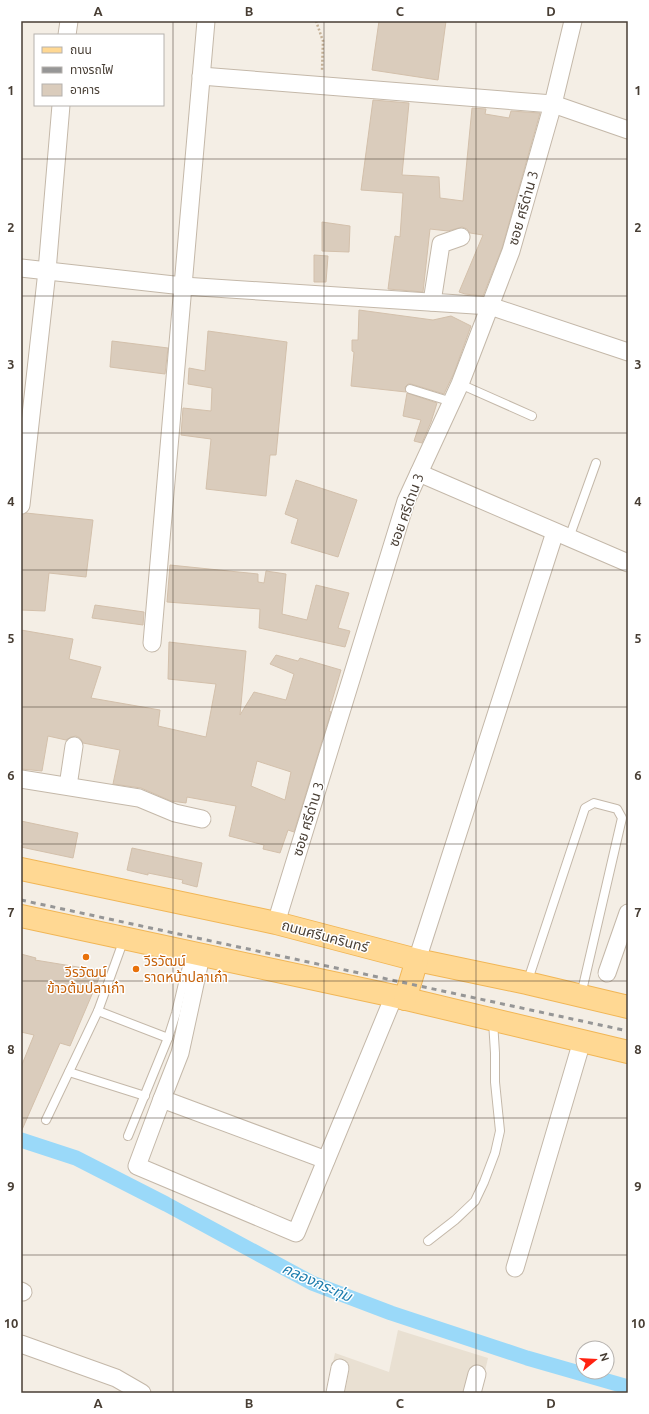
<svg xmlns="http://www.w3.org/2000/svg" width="649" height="1414" font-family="Ubuntu,'Noto Sans Thai',sans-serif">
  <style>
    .residential { fill: #e9e0d2 }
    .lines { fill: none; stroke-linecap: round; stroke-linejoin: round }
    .canal { stroke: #9ad9f9; stroke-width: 15 }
    .building { fill: #daccbc; stroke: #d3c0ab; fill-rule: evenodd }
    .service-casing { stroke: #c4b8a9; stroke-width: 10 }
    .minor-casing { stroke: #c4b8a9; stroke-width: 19 }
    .primary-casing { stroke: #f1b656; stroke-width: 24 }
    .path { stroke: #c4b096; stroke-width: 2.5; stroke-dasharray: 2 2; stroke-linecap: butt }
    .service { stroke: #fff; stroke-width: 8 }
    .minor { stroke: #fff; stroke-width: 17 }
    .primary { stroke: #ffd893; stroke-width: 22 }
    .rail { stroke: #969696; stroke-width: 3; stroke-dasharray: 5 5; stroke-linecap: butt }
    .grid { fill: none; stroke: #483e34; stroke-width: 1; stroke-opacity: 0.55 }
    .food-dot { fill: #e8710a; stroke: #fff; stroke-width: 1.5 }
    .labels { text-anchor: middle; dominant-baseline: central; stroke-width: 3; stroke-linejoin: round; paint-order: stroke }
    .street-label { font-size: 14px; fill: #483e34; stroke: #fff }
    .food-label { font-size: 14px; fill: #c56008; stroke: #fff; text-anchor: start }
    .water-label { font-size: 15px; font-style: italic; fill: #1e7dae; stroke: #fff }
    .neatline { fill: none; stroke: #483e34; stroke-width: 1.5 }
    .grid-label { font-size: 13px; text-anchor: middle; font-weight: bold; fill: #483e34 }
  </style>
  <rect width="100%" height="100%" fill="#f4eee5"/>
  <!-- residential -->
  <polygon class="residential" points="398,1330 488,1358 480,1393 326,1393 335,1353 389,1372"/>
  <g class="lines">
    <!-- canal -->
    <polyline class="canal" points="21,1140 76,1158 166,1204 312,1283 391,1313 527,1358 628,1387"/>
  </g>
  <!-- building -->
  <g class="building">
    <polygon points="379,21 446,21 438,80 372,70"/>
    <polygon points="373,100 409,103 402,175 439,177 440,198 463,201 472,108 486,109 485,114 509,118 511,111 540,113 502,248 483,296 465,294 459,292 483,235 470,233 467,229 462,227 448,231 430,229 423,292 388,289 395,236 400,237 403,193 361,190"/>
    <polygon points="322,222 350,226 349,252 322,251"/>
    <polygon points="314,255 328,256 326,282 314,282"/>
    <polygon points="359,310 433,320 451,316 471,326 454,373 444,394 411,384 408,384 405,387 406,392 351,386 354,352 352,351 352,340 358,340"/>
    <polygon points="208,331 287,342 276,455 270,455 266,496 206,489 211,439 181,435 183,408 211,411 212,388 188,384 189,368 205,371"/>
    <polygon points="112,341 168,348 165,374 110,367"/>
    <polygon points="407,393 437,403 431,422 422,443 414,441 421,420 403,416"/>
    <polygon points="296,480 357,500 338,557 291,543 298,519 285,514"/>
    <polygon points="26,513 93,520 86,577 49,573 45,611 21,610 21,515"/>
    <polygon points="170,565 258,574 258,582 264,583 266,571 286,574 282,614 307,620 316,585 349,593 338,628 350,631 345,647 259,628 260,609 167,602"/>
    <polygon points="95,605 144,612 143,625 92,618"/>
    <path d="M21 630 73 639 69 659 101 667 91 698 160 710 158 726 206 737 216 684 168 679 169 642 246 651 240 715 254 692 286 700 294 674 270 664 276 655 298 661 300 658 341 670 329 711 331 712 294 832 288 830 280 853 263 849 264 845 229 836 236 806 187 797 186 803 171 801 141 788 113 784 120 750 83 743 80 738 76 736 71 737 66 740 48 736 42 771 21 769ZM257 761 291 772 285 800 251 786Z"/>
    <polygon points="21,821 78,833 73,858 21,847"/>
    <polygon points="132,848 202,863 197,887 182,883 183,880 148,873 148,875 127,870"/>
    <polygon points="21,954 36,958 35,960 102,971 70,1046 60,1043 21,1132 21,1067 34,1035 21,1032"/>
  </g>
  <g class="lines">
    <defs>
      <g id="service">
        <polyline points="460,384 532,416"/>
        <polyline points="410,389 452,402"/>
        <polyline points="569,538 596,463"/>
        <polyline points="527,983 585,808 594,803 617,809 622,818 581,995"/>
        <polyline points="98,1011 168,1038"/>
        <polyline points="69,1072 145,1096"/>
        <polyline points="46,1120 98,1011 124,939"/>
        <polyline points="128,1136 168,1038 176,1013 190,954"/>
        <polyline points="428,1241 455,1220 475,1201 484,1182 495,1153 500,1131 495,1082 495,1053 493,1021"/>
      </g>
      <g id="minor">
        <polyline points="67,35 69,21"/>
        <polyline points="201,76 553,104 628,130"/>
        <polyline points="21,268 183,286 490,306 628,352"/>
        <polyline points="432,302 441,244 461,237"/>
        <polyline points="419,473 628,563"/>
        <polyline points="21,505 47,271 61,105"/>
        <polyline points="152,643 206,21"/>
        <polyline points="21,779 139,798 175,813 202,819"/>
        <polyline points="68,786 74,746"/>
        <polyline points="276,923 406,501 460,384 511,251 553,104 573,21"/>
        <polyline points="201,956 180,1053 162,1099 326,1160"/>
        <polyline points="417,960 555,532"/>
        <polyline points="607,973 628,913"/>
        <polyline points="162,1099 137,1166 296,1233 394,996"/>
        <polyline points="515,1268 582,1041"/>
        <polyline points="21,1291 23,1292"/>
        <polyline points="21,1344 116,1378 142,1393"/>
        <polyline points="335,1393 340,1368"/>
        <polyline points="472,1393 477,1374"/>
      </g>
      <g id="primary">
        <polyline points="21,869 276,923 417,960 527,983 628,1007"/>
        <polyline points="21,916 394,996 628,1052"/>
        <polyline points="405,999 417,960"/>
      </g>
    </defs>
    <!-- service casing -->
    <use href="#service" class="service-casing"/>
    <!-- minor casing -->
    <use href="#minor" class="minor-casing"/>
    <!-- primary casing -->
    <use href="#primary" class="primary-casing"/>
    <!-- path -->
    <polyline class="path" points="316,21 323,41 322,71"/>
    <!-- service -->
    <use href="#service" class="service"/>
    <!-- minor -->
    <use href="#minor" class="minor"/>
    <!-- primary -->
    <use href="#primary" class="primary"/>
    <!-- rail -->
    <polyline class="rail" points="21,900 628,1031"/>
  </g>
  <!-- grid -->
  <path class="grid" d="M173 21V1393M324 21V1393M476 21V1393M21 159H628M21 296H628M21 433H628M21 570H628M21 707H628M21 844H628M21 981H628M21 1118H628M21 1255H628"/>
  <!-- markers -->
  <g class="food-dot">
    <circle cx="86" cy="957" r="4"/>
    <circle cx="136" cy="969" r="4"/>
  </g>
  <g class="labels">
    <!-- street labels -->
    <g class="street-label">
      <text transform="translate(523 208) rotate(-74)">ซอย ศรีด่าน 3</text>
      <text transform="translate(406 510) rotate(-70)">ซอย ศรีด่าน 3</text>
      <text transform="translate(308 819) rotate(-73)">ซอย ศรีด่าน 3</text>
      <text transform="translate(325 936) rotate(15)">ถนนศรีนครินทร์</text>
    </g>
    <!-- food labels -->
    <g class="food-label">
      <text x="144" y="961">วีรวัฒน์<tspan x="144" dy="16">ราดหน้าปลาเก๋า</tspan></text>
      <text x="86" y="972" text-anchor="middle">วีรวัฒน์<tspan x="86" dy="16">ข้าวต้มปลาเก๋า</tspan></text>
    </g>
    <!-- water labels -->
    <g class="water-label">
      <text transform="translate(317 1282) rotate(24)">คลองกระทุ่ม</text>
    </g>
  </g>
  <!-- border -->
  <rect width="649" height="1414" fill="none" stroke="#ffffff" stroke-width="44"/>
  <!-- legend -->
  <rect x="34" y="34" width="130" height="72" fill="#ffffff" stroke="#b6b2ae"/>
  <rect x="42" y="47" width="20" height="6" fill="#ffd893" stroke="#b6b2ae"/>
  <text x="70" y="54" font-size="12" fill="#483e34">ถนน</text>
  <rect x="42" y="67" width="20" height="6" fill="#969696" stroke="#b6b2ae"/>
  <text x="70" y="74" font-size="12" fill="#483e34">ทางรถไฟ</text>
  <rect x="42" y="84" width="20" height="12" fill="#daccbc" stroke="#b6b2ae"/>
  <text x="70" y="94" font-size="12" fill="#483e34">อาคาร</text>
  <!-- north arrow -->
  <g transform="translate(595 1360) rotate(72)"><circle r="19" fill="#ffffff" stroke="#b6b2ae"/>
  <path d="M0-3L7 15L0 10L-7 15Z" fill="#ff2211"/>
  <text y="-6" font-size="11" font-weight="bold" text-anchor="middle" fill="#483e34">N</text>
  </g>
  <rect x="22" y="22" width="605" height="1370" class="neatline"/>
  <g class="grid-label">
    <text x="98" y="16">A</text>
    <text x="249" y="16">B</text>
    <text x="400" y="16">C</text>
    <text x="551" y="16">D</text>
    <text x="11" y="95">1</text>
    <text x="638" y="95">1</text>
    <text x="11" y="232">2</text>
    <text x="638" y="232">2</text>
    <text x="11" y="369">3</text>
    <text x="638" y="369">3</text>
    <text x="11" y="506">4</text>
    <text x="638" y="506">4</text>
    <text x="11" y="643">5</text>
    <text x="638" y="643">5</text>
    <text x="11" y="780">6</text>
    <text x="638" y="780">6</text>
    <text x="11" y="917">7</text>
    <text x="638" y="917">7</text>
    <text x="11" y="1054">8</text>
    <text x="638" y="1054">8</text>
    <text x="11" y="1191">9</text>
    <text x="638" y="1191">9</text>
    <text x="11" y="1328">10</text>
    <text x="638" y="1328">10</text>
    <text x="98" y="1408">A</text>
    <text x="249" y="1408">B</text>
    <text x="400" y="1408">C</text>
    <text x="551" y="1408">D</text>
  </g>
</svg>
